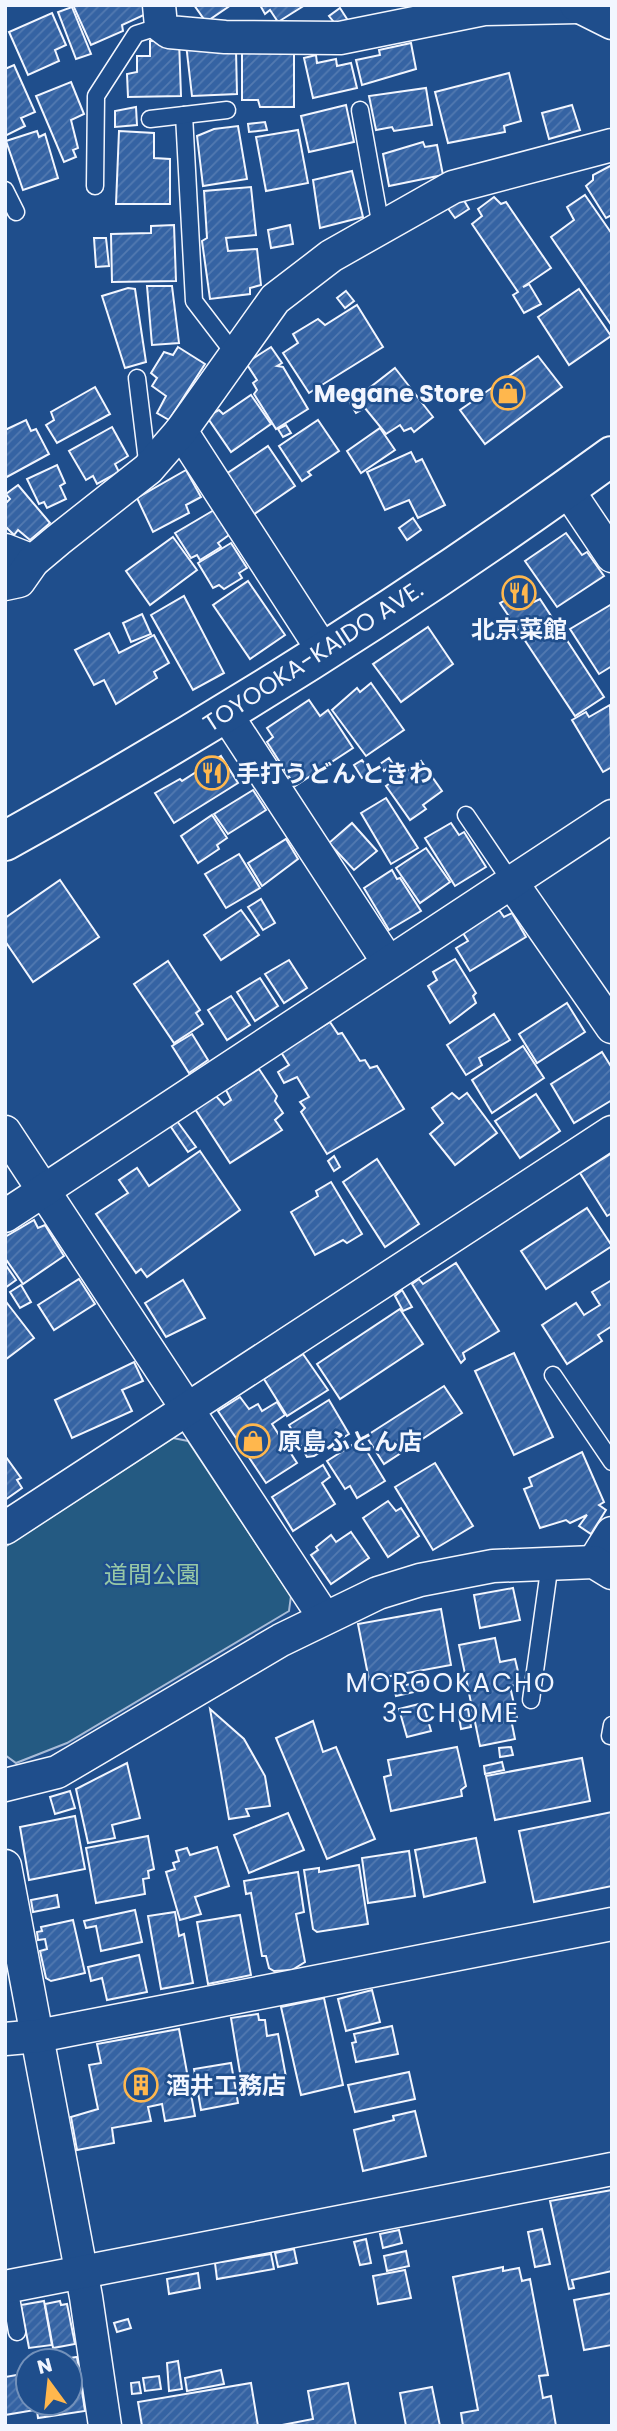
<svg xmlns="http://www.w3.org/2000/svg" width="617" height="2431" font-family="Poppins,'Noto Sans JP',sans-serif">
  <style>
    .green { fill: #245a82; stroke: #a8bbd7; stroke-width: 2 }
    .building { fill: url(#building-hatch); stroke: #f2f6ff; stroke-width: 2 }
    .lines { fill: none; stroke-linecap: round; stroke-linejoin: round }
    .lane-casing { stroke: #f2f6ff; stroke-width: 19 }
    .street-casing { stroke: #f2f6ff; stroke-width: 35 }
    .primary-casing { stroke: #f2f6ff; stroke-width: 42 }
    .lane { stroke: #1f4e8c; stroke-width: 16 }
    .street { stroke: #1f4e8c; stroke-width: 32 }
    .primary { stroke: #1f4e8c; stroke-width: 38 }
    .labels { text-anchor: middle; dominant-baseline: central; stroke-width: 5; stroke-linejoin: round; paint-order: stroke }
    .poi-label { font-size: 24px; font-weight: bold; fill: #f2f6ff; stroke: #1f4e8c; text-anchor: start }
    .street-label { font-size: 24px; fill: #f2f6ff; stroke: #1f4e8c }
    .park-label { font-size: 24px; fill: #97c8a6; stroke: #1f4e8c }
    .neighbourhood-label { font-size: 26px; letter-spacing: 2px; fill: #f2f6ff; stroke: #1f4e8c }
  </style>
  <defs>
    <pattern id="building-hatch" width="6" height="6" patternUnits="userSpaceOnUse" patternTransform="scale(1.75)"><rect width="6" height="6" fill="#3563a3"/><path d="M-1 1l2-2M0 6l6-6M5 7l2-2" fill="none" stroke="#537ab1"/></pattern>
  </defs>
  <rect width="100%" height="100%" fill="#1f4e8c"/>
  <!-- green -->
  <polygon class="green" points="173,1438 188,1441 291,1596 289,1611 67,1743 16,1763 5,1755 5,1547"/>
  <!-- building -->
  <g class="building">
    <polygon points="73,5 143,5 146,14 122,25 123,31 91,45"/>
    <polygon points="194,5 231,5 206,22"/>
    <polygon points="260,5 305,5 278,22 270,10 265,14"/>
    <polygon points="72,7 91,54 76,59 58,12"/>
    <polygon points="340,8 347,19 337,26 329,16"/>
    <polygon points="52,13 66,45 55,50 59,61 28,75 9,32"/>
    <polygon points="179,40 181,96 128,97 127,74 137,72 137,56 150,56 150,41"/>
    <polygon points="411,43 416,69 362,85 356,60 380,55 379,50"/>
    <polygon points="186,44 236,50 237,94 192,96"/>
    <polygon points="242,51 294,52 294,107 260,107 258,100 242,100"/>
    <polygon points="316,55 317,63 336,59 337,66 351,63 357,88 313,98 304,58"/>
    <polygon points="14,65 35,112 21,118 25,126 5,136 5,69"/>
    <polygon points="509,73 521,121 504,126 505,132 448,143 435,92"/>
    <polygon points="71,82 84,114 71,120 78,148 73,150 76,157 64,162 36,96"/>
    <polygon points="426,88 432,125 394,131 392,127 376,130 369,96"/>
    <polygon points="346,105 354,142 309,152 301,116"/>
    <polygon points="572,105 580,130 549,139 542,113"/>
    <polygon points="136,107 137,125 115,127 115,111"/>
    <polygon points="265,122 267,130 249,132 248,124"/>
    <polygon points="238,126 247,179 203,186 197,136 214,129"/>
    <polygon points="298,130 308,183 266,191 256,137"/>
    <polygon points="37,131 39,137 45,134 58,178 23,190 6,141"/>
    <polygon points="119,131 154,133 154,158 170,159 170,204 116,204"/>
    <polygon points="423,142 425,147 437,145 443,175 389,186 383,154"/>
    <polygon points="612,165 612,215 606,218 586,186 593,180 593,175"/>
    <polygon points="352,171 363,217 320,228 313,180"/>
    <polygon points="251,187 256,235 226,238 228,251 257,249 261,285 250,288 250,294 210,299 202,241 207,238 204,191"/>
    <polygon points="585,195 612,234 612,326 551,237 574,220 567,207"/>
    <polygon points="462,197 469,209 455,218 447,207"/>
    <polygon points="494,197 501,204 506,202 551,268 523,287 529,284 541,304 524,313 513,295 518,292 472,224 482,216 478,209"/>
    <polygon points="174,225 176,281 112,282 111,234 151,233 151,226"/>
    <polygon points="290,225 293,244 271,248 268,230"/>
    <polygon points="94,238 106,238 109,266 96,267"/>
    <polygon points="147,286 172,286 179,343 152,345"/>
    <polygon points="128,288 135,289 146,362 125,368 102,296"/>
    <polygon points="579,289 611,336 569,365 538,317"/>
    <polygon points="346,291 354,301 345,308 337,298"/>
    <polygon points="357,305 383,347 309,393 283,353 298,343 293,334 318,319 325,325"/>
    <polygon points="178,347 205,364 169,420 157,413 166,396 152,386 157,378 151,373 164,352 173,355"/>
    <polygon points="271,347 282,363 277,366 283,367 308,409 276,429 254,394 257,390 253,383 257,380 246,363"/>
    <polygon points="538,356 562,387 485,444 460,410"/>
    <polygon points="395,368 433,417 414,432 411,428 404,431 400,425 386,434 365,408 356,413 350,403"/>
    <polygon points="95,387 110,414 57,443 46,425 54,420 51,412"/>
    <polygon points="251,395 271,424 231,452 207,417 219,410 223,414"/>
    <polygon points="26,420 31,431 36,429 49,454 5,478 5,430"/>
    <polygon points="318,420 339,451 308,472 311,475 302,481 279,446"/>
    <polygon points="286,425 291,433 283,437 278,429"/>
    <polygon points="112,427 128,456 115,464 119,472 97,484 93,476 86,480 69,451"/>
    <polygon points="380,428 395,450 361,473 347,451"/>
    <polygon points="268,446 295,486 253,515 226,474"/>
    <polygon points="411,452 416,462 422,459 445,505 418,518 409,500 385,510 367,472"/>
    <polygon points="57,465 65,483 60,486 66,499 47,508 44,502 39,504 27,479"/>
    <polygon points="186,470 201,497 186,505 189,513 153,532 137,498"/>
    <polygon points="18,485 50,523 30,540 18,530 14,535 5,526 5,504 10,499 6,494"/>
    <polygon points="214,510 229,535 218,543 221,547 200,560 197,555 191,558 175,533"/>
    <polygon points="413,518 421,530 407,540 399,528"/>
    <polygon points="566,533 582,555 587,552 604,576 557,607 525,561"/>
    <polygon points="173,537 197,570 150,605 126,571"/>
    <polygon points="231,543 247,568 239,573 242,578 224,589 219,585 213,588 198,563"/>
    <polygon points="248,581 285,635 250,659 213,605"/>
    <polygon points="526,589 534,602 540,599 604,697 575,716 500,603"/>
    <polygon points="184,596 224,673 193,690 151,615"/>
    <polygon points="612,604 612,666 599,674 570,629"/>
    <polygon points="142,614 151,634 131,642 123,623"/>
    <polygon points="428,627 453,664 401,702 373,664"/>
    <polygon points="109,633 119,653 154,635 169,663 154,672 157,678 116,704 104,680 94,685 75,650"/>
    <polygon points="371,683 404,730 366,756 332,710 357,688 360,692"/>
    <polygon points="309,700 320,716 328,710 353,748 295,786 267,742 273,737 267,728"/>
    <polygon points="610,705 612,767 603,772 572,720 586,712 589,717"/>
    <polygon points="221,756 238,783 174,823 155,793 180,779 182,781"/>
    <polygon points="389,758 393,764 384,771 380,764"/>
    <polygon points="362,760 371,773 362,778 354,765"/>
    <polygon points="421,761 442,791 423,805 426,809 410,820 386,786"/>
    <polygon points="253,790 266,810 228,834 214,814"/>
    <polygon points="386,798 418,848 391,864 361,813"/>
    <polygon points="212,815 227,838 217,845 219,849 198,863 181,836"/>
    <polygon points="352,823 377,851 354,870 329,843"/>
    <polygon points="451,823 459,835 464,832 486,867 455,886 425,838"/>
    <polygon points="286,839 298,859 262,886 248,863"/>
    <polygon points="426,848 450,882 420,903 396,868"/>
    <polygon points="239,854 260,888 226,908 205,874"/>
    <polygon points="392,870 397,879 400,878 421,911 389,930 364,888"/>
    <polygon points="60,880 99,937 33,982 5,941 5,918"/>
    <polygon points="261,899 275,923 263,930 248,907"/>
    <polygon points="241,910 259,935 221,960 204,935"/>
    <polygon points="499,910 504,917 512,913 526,937 470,971 456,948 468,941 463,933"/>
    <polygon points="455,959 476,993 473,996 476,1003 450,1023 428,986 437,980 433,972"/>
    <polygon points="289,960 307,988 284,1003 265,974"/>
    <polygon points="168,961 200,1010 196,1013 203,1024 174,1043 134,984"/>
    <polygon points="260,978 278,1006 255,1021 237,992"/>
    <polygon points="231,996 250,1025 227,1040 208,1010"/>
    <polygon points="567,1003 585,1032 537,1063 519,1034"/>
    <polygon points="494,1014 510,1040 479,1058 482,1065 466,1075 447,1045"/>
    <polygon points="330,1022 338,1034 342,1033 360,1061 365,1060 370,1068 377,1066 404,1109 327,1154 301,1112 305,1108 300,1102 309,1097 297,1077 284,1083 278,1072 289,1065 281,1052"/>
    <polygon points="192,1034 208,1060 189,1073 172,1046"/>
    <polygon points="523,1046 544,1078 492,1113 472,1080"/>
    <polygon points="602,1052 612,1068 612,1100 574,1123 551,1084"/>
    <polygon points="259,1069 277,1096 275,1101 283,1113 275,1120 282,1130 230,1163 195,1109 216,1096 224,1105 231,1100 226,1090"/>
    <polygon points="452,1093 459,1099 467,1093 497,1133 455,1165 430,1134 443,1123 432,1108"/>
    <polygon points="536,1094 560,1131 520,1158 495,1121"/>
    <polygon points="177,1121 196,1147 188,1152 171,1127"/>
    <polygon points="200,1151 240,1210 147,1277 141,1269 136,1273 96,1214 128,1193 119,1180 137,1168 149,1186"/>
    <polygon points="612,1153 612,1213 607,1216 580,1173"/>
    <polygon points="334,1156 340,1167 334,1171 328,1161"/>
    <polygon points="377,1159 419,1224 385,1247 343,1182"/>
    <polygon points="331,1182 362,1234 347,1243 343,1240 315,1255 291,1212 318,1196 316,1191"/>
    <polygon points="587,1208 612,1246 546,1289 521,1251"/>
    <polygon points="34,1220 38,1228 45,1225 64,1256 23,1284 5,1258 5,1237"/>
    <polygon points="456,1263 499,1331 463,1353 465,1359 461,1363 412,1284 419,1279 423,1284"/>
    <polygon points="5,1264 16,1280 5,1288"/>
    <polygon points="79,1279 95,1304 54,1330 38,1305"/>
    <polygon points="183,1280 205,1318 166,1337 145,1303"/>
    <polygon points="612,1280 612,1326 598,1335 602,1341 567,1364 542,1325 576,1303 584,1315 600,1305 592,1292"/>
    <polygon points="21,1285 31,1302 20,1308 10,1292"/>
    <polygon points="402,1290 412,1307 403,1311 395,1296"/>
    <polygon points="7,1303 34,1338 5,1360 5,1305"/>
    <polygon points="400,1309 423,1344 340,1399 317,1364"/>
    <polygon points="514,1353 553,1437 514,1455 475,1371"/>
    <polygon points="303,1354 328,1390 287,1416 264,1379"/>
    <polygon points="134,1362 143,1381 122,1390 132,1411 72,1438 55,1400"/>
    <polygon points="444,1386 462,1413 384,1464 366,1436"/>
    <polygon points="240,1397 249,1409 258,1404 262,1411 277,1402 285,1415 272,1424 297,1463 266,1483 218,1411"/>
    <polygon points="329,1400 349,1434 314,1456 307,1457 289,1425"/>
    <polygon points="360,1440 385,1481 357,1498 350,1486 345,1489 327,1461"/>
    <polygon points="582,1452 604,1502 599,1505 606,1510 591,1534 579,1526 587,1515 570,1523 566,1520 540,1528 524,1489 532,1486 529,1478"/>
    <polygon points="6,1457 21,1478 17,1480 22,1488 5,1500"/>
    <polygon points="435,1463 473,1526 433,1550 395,1487"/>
    <polygon points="323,1465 330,1477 322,1483 335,1504 293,1531 272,1497"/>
    <polygon points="388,1501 396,1511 401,1508 419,1536 388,1557 363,1518"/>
    <polygon points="351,1532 369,1558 331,1584 311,1555 318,1550 316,1547 331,1535 336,1542"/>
    <polygon points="513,1588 520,1620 480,1628 474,1595"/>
    <polygon points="441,1609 451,1665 369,1680 358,1624"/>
    <polygon points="495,1638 500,1662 515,1659 521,1684 510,1686 517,1718 511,1719 515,1739 480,1746 459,1645"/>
    <polygon points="422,1681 423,1690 396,1696 394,1688"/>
    <polygon points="423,1703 431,1731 407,1737 399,1709"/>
    <polygon points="210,1709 244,1739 265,1776 270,1806 246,1809 249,1816 229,1819"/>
    <polygon points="468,1709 471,1727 461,1729 458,1711"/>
    <polygon points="313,1721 323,1752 336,1747 375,1839 327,1859 276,1738"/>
    <polygon points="457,1747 466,1786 461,1790 462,1796 391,1811 384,1777 391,1775 388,1760"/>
    <polygon points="511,1747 513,1755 500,1757 499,1748"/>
    <polygon points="582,1758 590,1801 495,1820 486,1776"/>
    <polygon points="502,1762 504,1770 485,1774 484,1766"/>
    <polygon points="127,1763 140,1818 112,1825 115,1838 88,1843 76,1789"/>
    <polygon points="70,1791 75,1808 55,1814 50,1797"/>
    <polygon points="612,1812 612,1886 534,1902 519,1831"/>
    <polygon points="288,1813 304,1850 249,1873 234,1835"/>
    <polygon points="75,1816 85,1869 29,1880 20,1827"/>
    <polygon points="148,1836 154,1869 148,1871 149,1878 143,1879 145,1894 96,1903 86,1848"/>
    <polygon points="476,1838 485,1882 424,1897 415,1850"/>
    <polygon points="217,1847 229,1886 195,1897 201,1914 180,1920 166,1872 175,1869 173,1863 179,1861 176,1851 187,1848 190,1855"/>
    <polygon points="409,1851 415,1896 368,1903 362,1858"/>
    <polygon points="359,1865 368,1924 317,1932 313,1929 304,1870 319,1868 319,1872"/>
    <polygon points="298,1872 304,1912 296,1914 305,1962 292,1970 274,1971 269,1968 266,1956 262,1956 251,1893 246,1894 244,1881"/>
    <polygon points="57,1895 59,1907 33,1912 31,1900"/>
    <polygon points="135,1910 142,1942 101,1951 96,1926 86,1928 84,1921"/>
    <polygon points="175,1912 179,1936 184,1934 193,1983 161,1989 148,1916"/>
    <polygon points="240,1915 251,1975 208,1984 197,1922"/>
    <polygon points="73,1920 85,1973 51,1981 46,1978 40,1951 47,1949 45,1939 38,1940 37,1932 42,1931 41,1927"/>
    <polygon points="139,1955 147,1992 107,2000 102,1978 91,1981 88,1967"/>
    <polygon points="372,1990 380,2022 346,2031 338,1999"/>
    <polygon points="324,1998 343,2085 301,2095 281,2007"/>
    <polygon points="258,2014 259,2020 265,2020 267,2036 278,2034 286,2077 242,2085 231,2018"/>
    <polygon points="392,2026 398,2054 356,2062 352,2043 356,2042 354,2034"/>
    <polygon points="179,2029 195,2116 165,2121 162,2104 148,2107 151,2121 112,2128 114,2143 77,2150 71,2117 98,2109 89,2065 101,2063 97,2044"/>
    <polygon points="231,2063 238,2103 201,2110 194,2069"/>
    <polygon points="409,2072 415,2099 355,2112 348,2085"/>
    <polygon points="415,2111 426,2156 363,2171 354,2130 394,2120 393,2116"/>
    <polygon points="612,2190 612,2271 572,2280 574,2288 569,2289 550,2201"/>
    <polygon points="542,2229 550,2264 535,2267 528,2232"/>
    <polygon points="399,2230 402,2243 383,2248 380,2234"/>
    <polygon points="366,2239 371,2263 360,2265 354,2242"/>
    <polygon points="294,2249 297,2263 278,2267 275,2253"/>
    <polygon points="406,2251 409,2266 387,2271 384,2256"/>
    <polygon points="271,2254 274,2269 217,2279 215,2263"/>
    <polygon points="503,2267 503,2271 519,2268 522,2281 530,2279 548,2375 539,2376 543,2398 551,2396 556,2426 463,2426 461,2413 478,2410 453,2277"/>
    <polygon points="405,2270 411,2298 378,2304 373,2276"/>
    <polygon points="198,2273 200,2288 169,2294 167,2279"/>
    <polygon points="612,2293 612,2345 584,2350 574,2300"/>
    <polygon points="44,2301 52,2345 29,2348 21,2305"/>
    <polygon points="60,2301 61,2305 67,2304 75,2344 53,2348 45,2304"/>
    <polygon points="128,2319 131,2328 117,2332 114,2323"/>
    <polygon points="77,2357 85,2411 38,2418 36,2403 70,2403 70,2361 51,2361"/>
    <polygon points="178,2361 182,2389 169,2391 167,2363"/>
    <polygon points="221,2370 224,2384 187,2391 185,2378"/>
    <polygon points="28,2373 28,2403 34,2403 35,2410 5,2415 5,2377"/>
    <polygon points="159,2376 161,2389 145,2391 143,2378"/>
    <polygon points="139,2382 141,2393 132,2394 131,2383"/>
    <polygon points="251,2383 258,2426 142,2426 138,2402"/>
    <polygon points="348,2383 356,2426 277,2426 313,2419 308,2391"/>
    <polygon points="432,2387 440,2426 406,2426 400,2393"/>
  </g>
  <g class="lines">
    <defs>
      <g id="lane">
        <polyline points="360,110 381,227"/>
        <polyline points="184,115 194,301 236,356"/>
        <polyline points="150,119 227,110"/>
        <polyline points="95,186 96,96 136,34 161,26"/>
        <polyline points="5,190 16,212"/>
        <polyline points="137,378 148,469"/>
        <polyline points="466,815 512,883"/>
        <polyline points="553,1375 612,1462"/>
        <polyline points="531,1700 550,1563"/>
        <polyline points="610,1736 612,1725"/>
        <polyline points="9,2286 17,2332"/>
      </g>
      <g id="street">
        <polyline points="159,5 161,26 169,32 225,37 340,38 484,9 578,7"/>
        <polyline points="576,5 612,23"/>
        <polyline points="181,431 324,652"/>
        <polyline points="567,489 612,556"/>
        <polyline points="5,550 33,561"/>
        <polyline points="5,584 19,581 33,561 58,540 148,469 181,431 275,299 331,256 453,187 612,145"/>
        <polyline points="226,714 388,962"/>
        <polyline points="512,883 612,1027"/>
        <polyline points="5,1132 324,1617"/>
        <polyline points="5,1216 612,816"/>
        <polyline points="5,1528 612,1132"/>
        <polyline points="594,1562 612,1533"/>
        <polyline points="5,1785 57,1772 281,1640 378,1593 420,1580 493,1566 594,1562 612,1573"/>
        <polyline points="5,1866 86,2297 105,2426"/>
        <polyline points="5,2039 38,2036 612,1924"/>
        <polyline points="5,2287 612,2169"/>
      </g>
      <path id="primary" d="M5 841C214 725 418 597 612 456"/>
    </defs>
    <!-- lane casing -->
    <use href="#lane" class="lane-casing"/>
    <!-- street casing -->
    <use href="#street" class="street-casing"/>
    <!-- primary casing -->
    <use href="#primary" class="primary-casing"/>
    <!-- lane -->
    <use href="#lane" class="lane"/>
    <!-- street -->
    <use href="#street" class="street"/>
    <!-- primary -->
    <use href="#primary" class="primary"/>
  </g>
  <!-- icons -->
  <defs>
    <symbol id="shop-ring" viewBox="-11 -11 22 22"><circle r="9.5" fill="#1f4e8c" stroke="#ffb74d" stroke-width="1.5"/><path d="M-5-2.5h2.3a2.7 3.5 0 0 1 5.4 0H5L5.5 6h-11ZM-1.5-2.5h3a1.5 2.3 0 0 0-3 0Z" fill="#ffb74d"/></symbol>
    <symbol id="restaurant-ring" viewBox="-11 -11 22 22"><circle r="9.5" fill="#1f4e8c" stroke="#ffb74d" stroke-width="1.5"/><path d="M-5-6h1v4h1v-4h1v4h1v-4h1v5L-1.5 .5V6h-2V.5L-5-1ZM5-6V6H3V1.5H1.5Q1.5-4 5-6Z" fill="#ffb74d"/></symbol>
    <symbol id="building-ring" viewBox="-11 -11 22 22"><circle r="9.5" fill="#1f4e8c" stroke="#ffb74d" stroke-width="1.5"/><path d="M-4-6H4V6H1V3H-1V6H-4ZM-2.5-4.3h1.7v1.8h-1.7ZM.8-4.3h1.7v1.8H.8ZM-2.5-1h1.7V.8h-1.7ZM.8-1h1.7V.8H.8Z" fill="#ffb74d"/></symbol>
  </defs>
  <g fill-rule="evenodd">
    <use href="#shop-ring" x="489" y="374" width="38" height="38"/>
    <use href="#restaurant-ring" x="500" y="574" width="38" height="38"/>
    <use href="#restaurant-ring" x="193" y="754" width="38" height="38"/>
    <use href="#shop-ring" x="234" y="1422" width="38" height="38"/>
    <use href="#building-ring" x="122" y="2066" width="38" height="38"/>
  </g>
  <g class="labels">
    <!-- poi labels -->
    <g class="poi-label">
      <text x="484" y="393" text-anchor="end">Megane Store</text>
      <text x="519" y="629" text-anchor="middle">北京菜館</text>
      <text x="236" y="773">手打うどん ときわ</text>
      <text x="278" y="1441">原島ふとん店</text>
      <text x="166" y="2085">酒井工務店</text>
    </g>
    <!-- street labels -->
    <g class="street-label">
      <text transform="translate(313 656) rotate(-33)">TOYOOKA-KAIDO AVE.</text>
    </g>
    <!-- park labels -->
    <g class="park-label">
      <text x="152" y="1574">道間公園</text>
    </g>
    <!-- neighbourhood labels -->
    <g class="neighbourhood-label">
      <text x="451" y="1683">MOROOKACHO<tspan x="451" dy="30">3-CHOME</tspan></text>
    </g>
  </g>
  <!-- border -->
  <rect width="617" height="2431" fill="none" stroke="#f2f6ff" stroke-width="14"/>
  <!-- north arrow -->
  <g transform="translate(49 2382) rotate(345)"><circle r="33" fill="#1f4e8c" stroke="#7391ba" stroke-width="2"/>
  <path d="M0-5L12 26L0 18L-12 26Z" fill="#ffb74d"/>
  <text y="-10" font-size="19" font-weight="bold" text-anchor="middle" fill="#f2f6ff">N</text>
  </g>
</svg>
